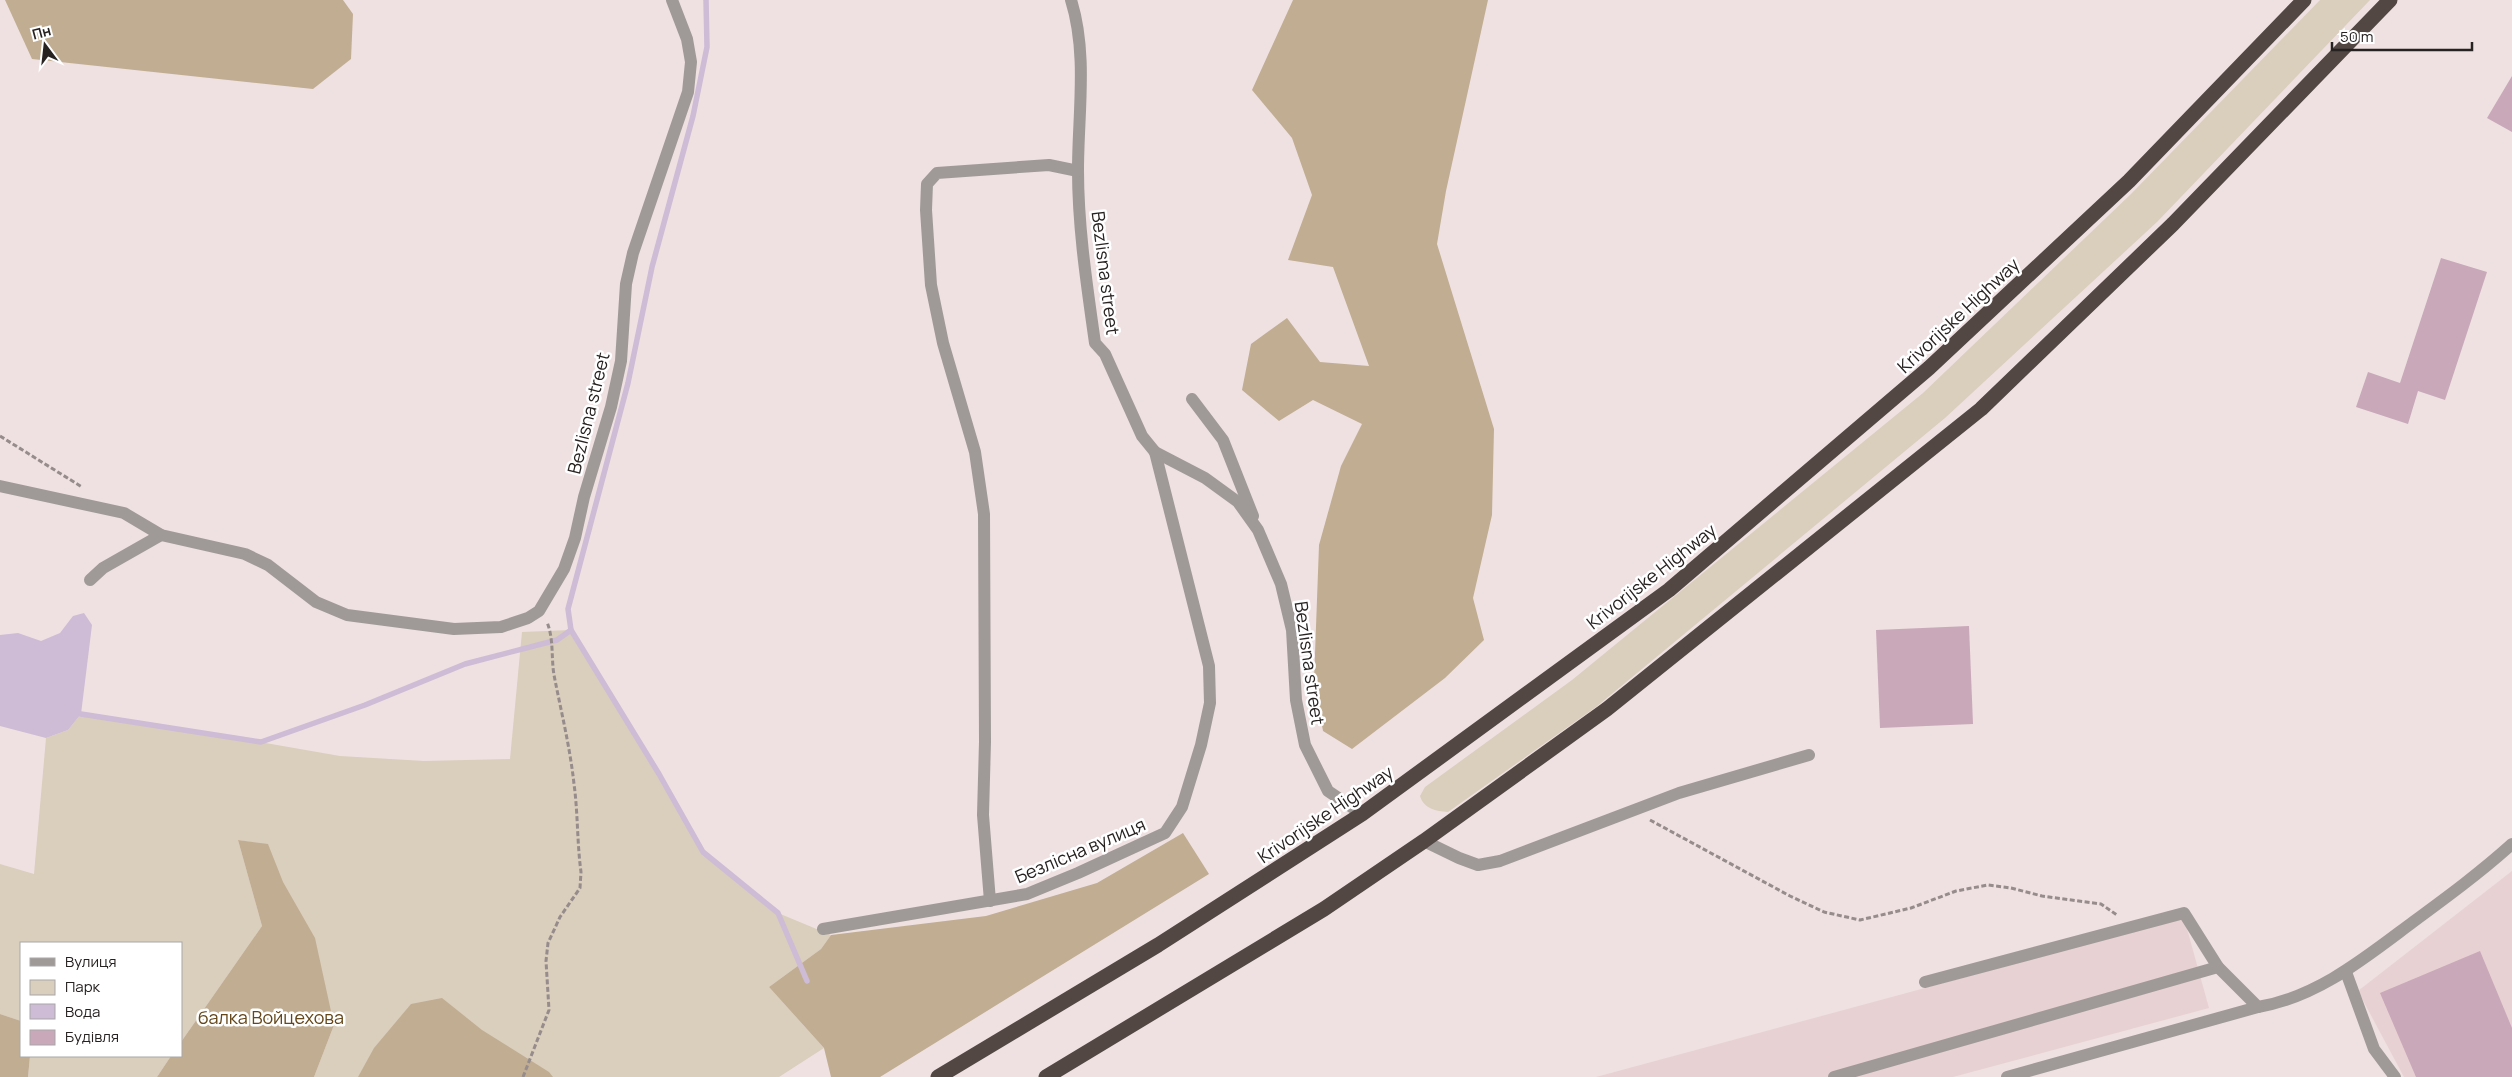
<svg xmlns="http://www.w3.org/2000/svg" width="2512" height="1077" font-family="Manrope,sans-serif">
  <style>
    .built { fill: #e8d1d2 }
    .green { fill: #dacebd }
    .forest { fill: #c1ad92 }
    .water { fill: #cebbd6 }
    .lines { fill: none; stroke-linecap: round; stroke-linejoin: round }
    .stream { stroke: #cebbd6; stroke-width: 5.5 }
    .building { fill: #c8a8b9 }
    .path { stroke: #968c8c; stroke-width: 3; stroke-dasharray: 5 2.5; stroke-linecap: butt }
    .minor { stroke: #9f9a98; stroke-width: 12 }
    .highway { stroke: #524743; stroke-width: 15 }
    .labels { text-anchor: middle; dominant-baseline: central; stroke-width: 5; stroke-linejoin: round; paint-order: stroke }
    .street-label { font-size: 18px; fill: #272222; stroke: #fff }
    .park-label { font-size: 18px; fill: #644619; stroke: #fff }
  </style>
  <rect width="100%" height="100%" fill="#efe1e1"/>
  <!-- built -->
  <g class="built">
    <polygon points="2512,871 2512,1077 2404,1077 2358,991"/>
    <polygon points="2184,918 2209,1008 1953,1077 1596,1077"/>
  </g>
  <!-- green -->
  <g class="green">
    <path d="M2320 0H2370L2157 222 1945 418 1596 707 1448 812C1436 811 1424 809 1420 796L1425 787 1572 680 1923 393 2131 194Z"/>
    <polygon points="571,630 659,774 703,852 778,913 831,935 821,949 769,987 824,1048 779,1077 314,1077 334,1025 268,845 238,840 262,926 181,1042 181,943 21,943 21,1021 0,1014 0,864 34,874 46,738 68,730 81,714 208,733 340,756 424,761 510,759 522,632"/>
    <polygon points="30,1056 171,1056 157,1077 28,1077"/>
  </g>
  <!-- forest -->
  <g class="forest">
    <polygon points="5,0 343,0 353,14 351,59 313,89 32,59"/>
    <polygon points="1293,0 1488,0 1446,191 1437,244 1494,429 1492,515 1473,598 1484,640 1445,678 1352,749 1323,731 1314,681 1319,545 1341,466 1362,424 1313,400 1279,421 1242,390 1251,344 1287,318 1320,362 1369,366 1333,267 1288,260 1312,195 1292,138 1252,90"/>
    <polygon points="1183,833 1209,874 880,1077 831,1077 824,1048 769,987 821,949 831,935 986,916 1097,883"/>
    <polygon points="238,840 268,844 283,882 315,938 334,1025 314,1077 157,1077 171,1056 181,1056 181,1042 262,926"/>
    <polygon points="442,998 482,1030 549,1072 553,1077 358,1077 374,1048 411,1004"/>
    <polygon points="0,1014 21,1021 21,1056 30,1056 28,1077 0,1077"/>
  </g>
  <!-- water -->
  <polygon class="water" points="84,613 92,625 81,714 68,730 46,738 0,726 0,635 18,633 41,641 60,633 73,616"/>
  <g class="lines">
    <!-- stream -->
    <g class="stream">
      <polyline points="571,630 568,609 628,383 652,267 693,116 707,47 706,0"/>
      <polyline points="81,714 261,742 365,705 465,664 557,640 571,630 659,774 703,852 778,913 807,981"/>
    </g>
  </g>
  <!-- building -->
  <g class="building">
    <polygon points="2512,76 2512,132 2487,118"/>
    <polygon points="2441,258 2487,272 2445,400 2418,391 2408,424 2356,407 2368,372 2400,383"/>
    <polygon points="1969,626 1973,724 1880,728 1876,630"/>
    <polygon points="2480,951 2512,1028 2512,1077 2416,1077 2380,993"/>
  </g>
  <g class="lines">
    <!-- path -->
    <g class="path">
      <polyline points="0,436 82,487"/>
      <polyline points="1650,820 1790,896 1824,912 1860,920 1911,908 1956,891 1988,885 2011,888 2042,896 2101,904 2117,915"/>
      <path d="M523 1077 549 1010 546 961 548 943 560 917 580 888 581 872C577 843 578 813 574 784 570 747 561 711 554 675 551 657 554 640 547 622"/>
    </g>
    <!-- minor -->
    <g class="minor">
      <path d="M1071 0C1088 54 1078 114 1078 170 1078 228 1087 286 1095 343L1105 354 1142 436 1155 452 1205 478 1238 502 1258 530 1281 584 1292 630 1296 700 1305 745 1328 791 1362 814"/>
      <polyline points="1192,399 1223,440 1253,516"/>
      <polyline points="0,486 124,513 161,535 245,554 268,565 316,602 347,615 454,629 501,627 528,618 539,611 564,569 575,538 584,497 611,407 621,361 626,284 633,253 688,92 691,62 687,39 672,0"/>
      <polyline points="90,580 103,568 161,535"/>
      <polyline points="1424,841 1459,858 1478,865 1500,861 1679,793 1809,755"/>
      <polyline points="990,901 983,815 985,742 984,514 975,452 943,343 931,285 926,210 927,184 937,173 1049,165 1078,171"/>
      <polyline points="823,929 1027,894 1078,873 1165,833 1182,807 1201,745 1210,703 1209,666 1155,452"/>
      <polyline points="2346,972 2374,1049 2395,1077"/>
      <path d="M1925 982 2184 913 2218 967 2258 1007C2318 997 2366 957 2413 922 2447 897 2481 872 2512 844"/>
      <polyline points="1834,1077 2218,967"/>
      <polyline points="2007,1077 2258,1007"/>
    </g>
    <!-- highway -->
    <g class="highway">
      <polyline points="938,1077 1158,945 1362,814 1669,590 1929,368 2129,181 2304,0"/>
      <polyline points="1046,1077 1324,909 1424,841 1607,709 1981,409 2173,224 2390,0"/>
    </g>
  </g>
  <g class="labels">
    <!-- street labels -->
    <g class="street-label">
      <text transform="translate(1106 273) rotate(83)">Bezlisna street</text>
      <text transform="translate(1958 315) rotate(-43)">Krivorijske Highway</text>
      <text transform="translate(588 413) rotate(-76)">Bezlisna street</text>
      <text transform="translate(1651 576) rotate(-38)">Krivorijske Highway</text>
      <text transform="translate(1310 663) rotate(82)">Bezlisna street</text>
      <text transform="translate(1325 814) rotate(-34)">Krivorijske Highway</text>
      <text transform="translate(1080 850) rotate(-23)">Безлісна вулиця</text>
    </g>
    <!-- park labels -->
    <g class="park-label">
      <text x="271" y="1017">балка Войцехова</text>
    </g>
  </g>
  <!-- legend -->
  <rect x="20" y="942" width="162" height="115" fill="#ffffff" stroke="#a9a7a7"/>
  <rect x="30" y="958" width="25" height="8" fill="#9f9a98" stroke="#a9a7a7"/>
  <text x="65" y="967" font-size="15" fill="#272222">Вулиця</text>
  <rect x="30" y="980" width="25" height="15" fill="#dacebd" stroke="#a9a7a7"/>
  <text x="65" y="992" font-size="15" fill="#272222">Парк</text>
  <rect x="30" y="1004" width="25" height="15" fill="#cebbd6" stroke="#a9a7a7"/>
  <text x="65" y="1017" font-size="15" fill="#272222">Вода</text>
  <rect x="30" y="1030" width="25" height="15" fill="#c8a8b9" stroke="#a9a7a7"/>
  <text x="65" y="1042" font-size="15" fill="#272222">Будівля</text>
  <!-- north arrow -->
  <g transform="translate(45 45) rotate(345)" stroke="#ffffff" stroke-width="4" paint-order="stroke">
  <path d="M0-4L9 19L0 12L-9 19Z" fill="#272222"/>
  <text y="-8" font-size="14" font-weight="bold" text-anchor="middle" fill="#272222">Пн</text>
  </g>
  <!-- scale -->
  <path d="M2332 42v8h140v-8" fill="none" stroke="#272222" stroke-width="2.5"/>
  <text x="2340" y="42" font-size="15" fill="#272222" stroke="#ffffff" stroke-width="4" paint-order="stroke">50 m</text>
</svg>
